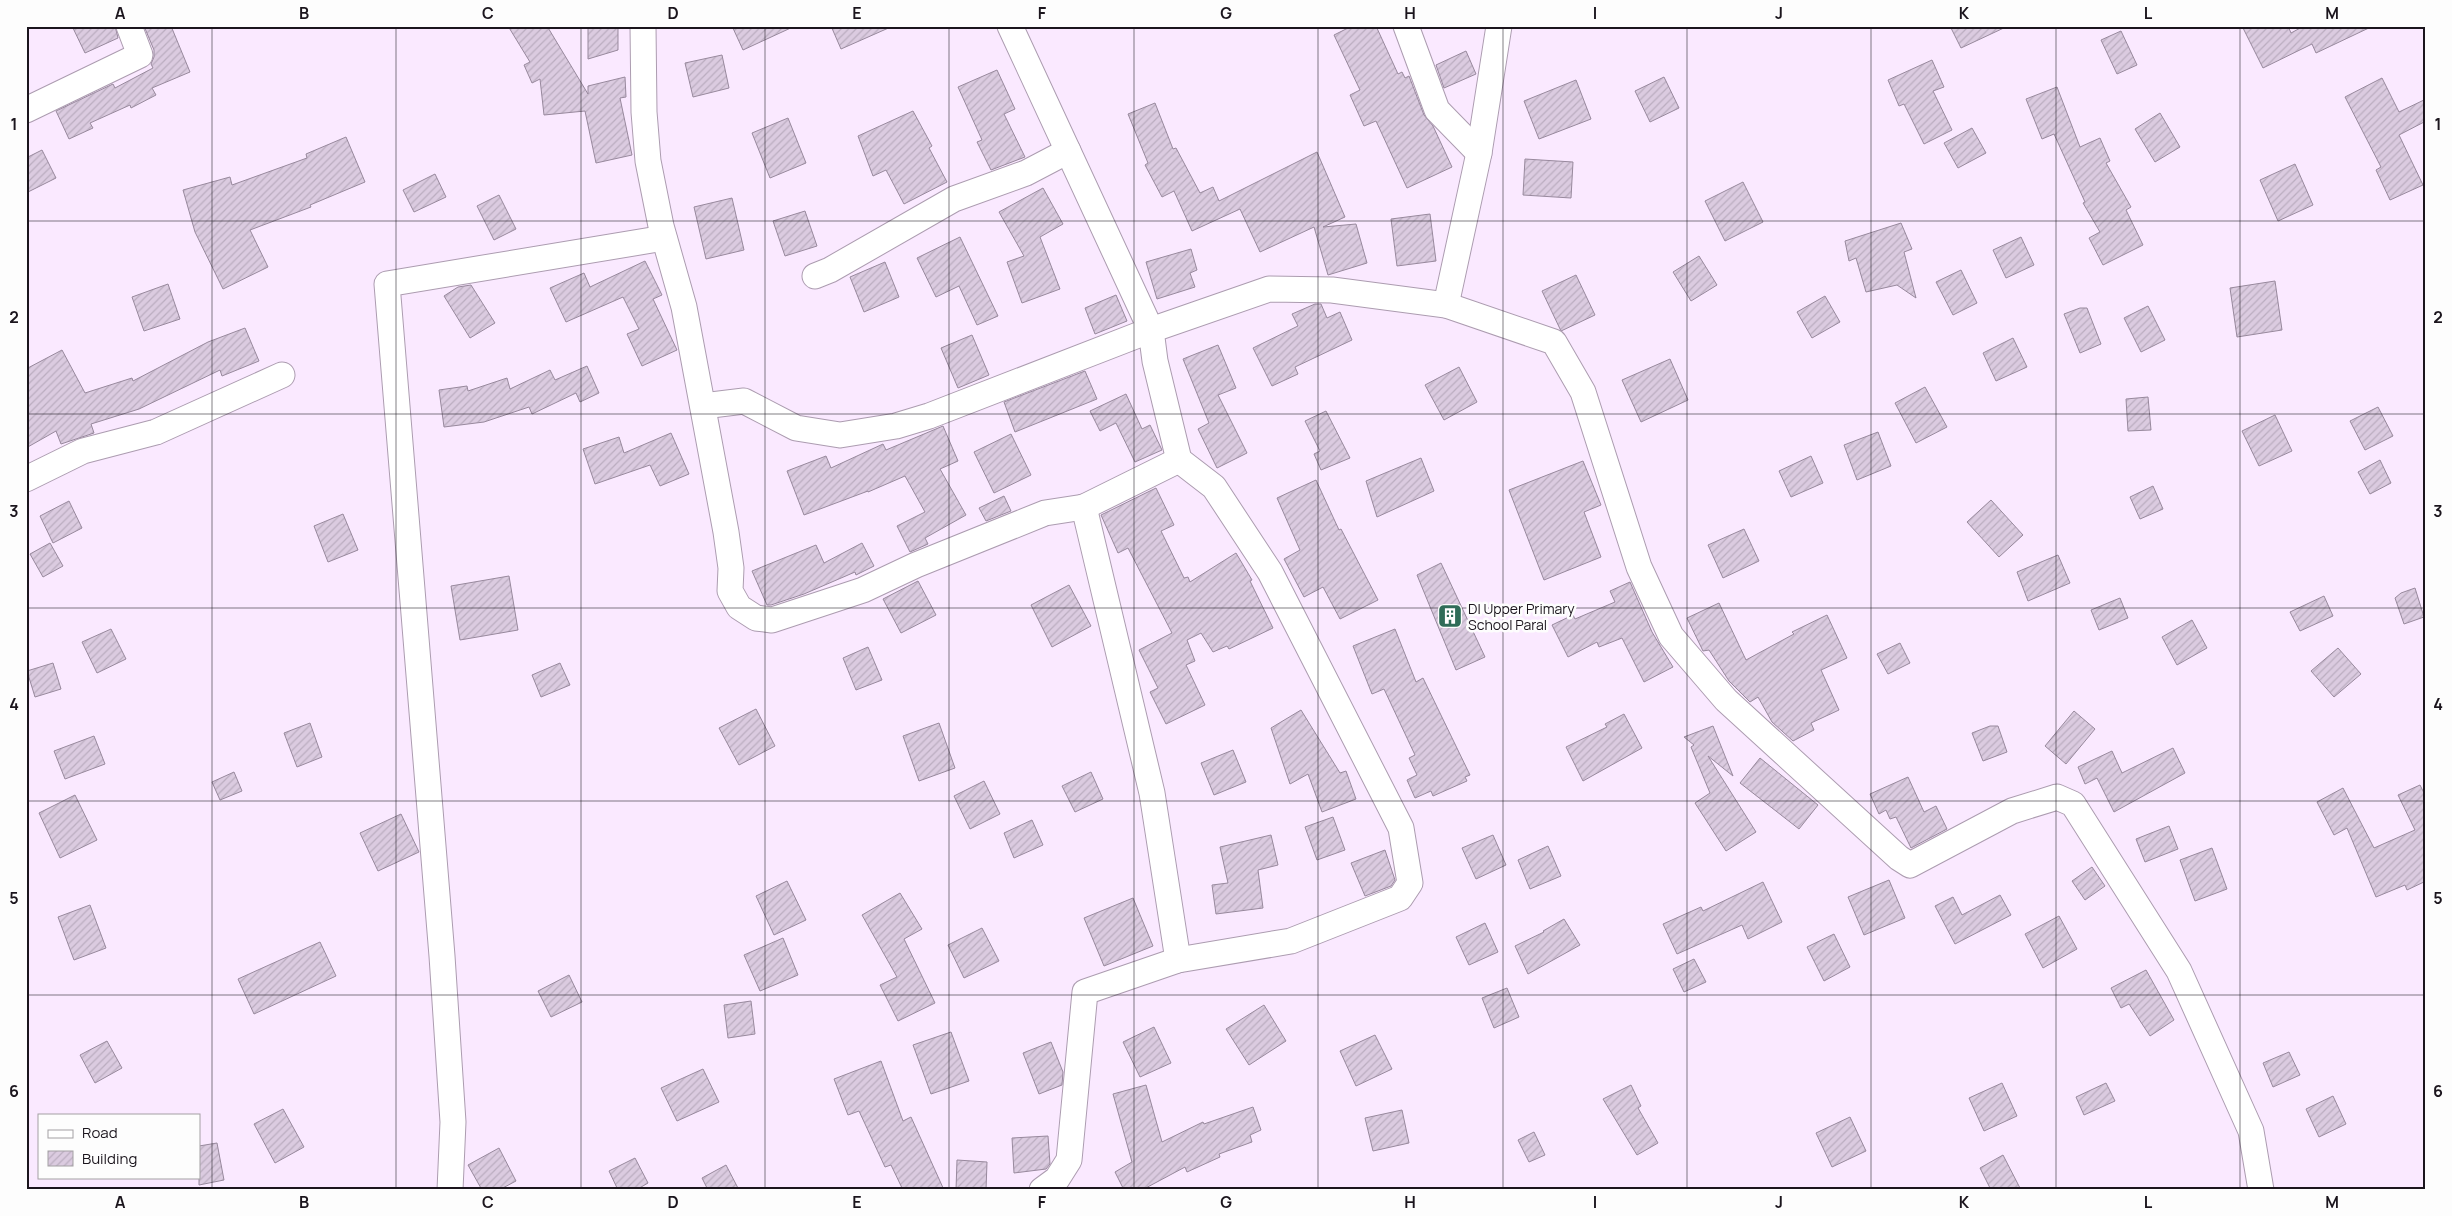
<svg xmlns="http://www.w3.org/2000/svg" width="2452" height="1216" font-family="Manrope,sans-serif">
  <style>
    .building { fill: url(#building-hatch); stroke: #98899d }
    .lines { fill: none; stroke-linecap: round; stroke-linejoin: round }
    .street-casing { stroke: #ac9cb0; stroke-width: 27 }
    .street { stroke: #fff; stroke-width: 25 }
    .grid { fill: none; stroke: #1b151d; stroke-width: 1; stroke-opacity: 0.55 }
    .labels { text-anchor: middle; dominant-baseline: central; stroke-width: 5; stroke-linejoin: round; paint-order: stroke }
    .poi-label { font-size: 14px; fill: #1b151d; stroke: #fdfdfd; text-anchor: start }
    .neatline { fill: none; stroke: #1b151d; stroke-width: 2 }
    .grid-label { font-size: 16px; text-anchor: middle; font-weight: bold; fill: #1b151d }
  </style>
  <defs>
    <pattern id="building-hatch" width="6" height="6" patternUnits="userSpaceOnUse" patternTransform="scale(1.25)"><rect width="6" height="6" fill="#dbcbe0"/><path d="M-1 1l2-2M0 6l6-6M5 7l2-2" fill="none" stroke="#bbadc0"/></pattern>
  </defs>
  <rect width="100%" height="100%" fill="#fae9ff"/>
  <!-- building -->
  <g class="building">
    <polygon points="72,26 115,26 118,38 85,53"/>
    <polygon points="144,26 171,26 190,72 152,88 156,95 131,108 130,105 90,123 93,128 69,139 56,111 113,84 115,88 153,68 151,64 154,57 154,50"/>
    <polygon points="508,26 547,26 588,94 588,86 625,77 626,97 620,98 632,155 596,163 585,111 544,115 540,79 532,83 524,65 530,62"/>
    <polygon points="588,26 618,26 618,50 588,59"/>
    <polygon points="732,26 795,26 743,50"/>
    <polygon points="831,26 893,26 841,49"/>
    <polygon points="1352,26 1376,26 1398,74 1402,72 1405,78 1409,76 1424,115 1433,126 1452,167 1407,188 1376,121 1364,126 1350,95 1360,90 1334,35"/>
    <polygon points="1950,26 2008,26 1961,48"/>
    <polygon points="2242,26 2288,26 2291,33 2304,26 2373,26 2316,53 2312,44 2263,68"/>
    <polygon points="2121,31 2137,65 2117,74 2101,40"/>
    <polygon points="1466,51 1476,74 1444,88 1436,65"/>
    <polygon points="722,55 729,88 693,97 685,63"/>
    <polygon points="1932,60 1944,87 1933,91 1952,130 1924,144 1904,104 1899,106 1888,80"/>
    <polygon points="997,70 1015,109 1004,114 1025,157 991,170 977,142 982,140 958,87"/>
    <polygon points="1664,77 1679,108 1650,122 1635,91"/>
    <polygon points="2382,78 2399,112 2426,99 2426,121 2399,135 2423,185 2390,200 2376,170 2381,167 2345,97"/>
    <polygon points="1576,80 1591,119 1539,139 1524,101"/>
    <polygon points="2057,87 2080,147 2100,138 2110,161 2106,163 2131,207 2126,210 2143,245 2103,265 2089,238 2100,232 2083,203 2085,202 2054,134 2042,139 2026,99"/>
    <polygon points="1155,103 1173,149 1176,148 1200,193 1213,187 1219,201 1317,152 1345,217 1323,227 1356,224 1367,263 1328,275 1314,227 1260,252 1240,209 1192,231 1174,191 1162,197 1145,165 1148,163 1128,114"/>
    <polygon points="913,111 932,146 929,148 947,182 904,204 886,170 873,176 858,136"/>
    <polygon points="2160,113 2180,147 2155,162 2135,129"/>
    <polygon points="788,118 806,163 770,178 752,133"/>
    <polygon points="1972,128 1986,153 1958,168 1944,143"/>
    <polygon points="346,137 365,182 310,205 311,207 250,230 268,267 223,289 195,232 183,190 230,177 232,185 307,158 306,154"/>
    <polygon points="42,150 56,178 26,193 26,158"/>
    <polygon points="1525,159 1573,162 1571,198 1523,195"/>
    <polygon points="2295,164 2313,205 2278,221 2260,180"/>
    <polygon points="435,174 446,197 414,212 403,190"/>
    <polygon points="1743,182 1763,222 1725,241 1705,201"/>
    <polygon points="1043,188 1063,224 1040,237 1060,289 1022,303 1007,262 1024,256 999,212"/>
    <polygon points="499,195 516,229 494,240 477,206"/>
    <polygon points="732,198 744,250 706,259 694,207"/>
    <polygon points="805,211 817,246 785,256 773,221"/>
    <polygon points="1430,214 1436,261 1397,266 1391,219"/>
    <polygon points="1901,223 1912,249 1904,252 1916,298 1897,285 1866,292 1856,258 1849,261 1845,241"/>
    <polygon points="960,237 998,316 977,325 959,286 936,297 917,258"/>
    <polygon points="2021,237 2034,265 2006,278 1993,250"/>
    <polygon points="1191,249 1197,270 1190,273 1195,287 1157,299 1146,262"/>
    <polygon points="1699,256 1717,285 1691,301 1673,272"/>
    <polygon points="645,261 662,295 653,299 677,350 642,366 627,334 639,329 623,297 566,322 550,288 584,273 590,287"/>
    <polygon points="885,262 899,297 864,312 850,277"/>
    <polygon points="1961,270 1977,303 1953,315 1936,282"/>
    <polygon points="1576,275 1595,315 1561,331 1542,291"/>
    <polygon points="2275,281 2282,330 2237,337 2230,288"/>
    <polygon points="168,284 180,319 144,331 132,297"/>
    <polygon points="471,285 495,323 470,338 444,296 458,287"/>
    <polygon points="1116,295 1127,321 1095,334 1085,308"/>
    <polygon points="1825,296 1840,322 1812,338 1797,312"/>
    <polygon points="1315,304 1321,304 1327,318 1340,312 1352,340 1295,367 1298,374 1272,386 1253,348 1298,326 1292,314"/>
    <polygon points="2148,306 2165,340 2141,352 2124,318"/>
    <polygon points="2080,308 2087,308 2101,344 2080,353 2064,314"/>
    <polygon points="245,328 259,361 222,376 220,370 139,409 91,424 94,433 61,444 56,431 26,448 26,369 62,350 85,393 132,378 133,381 208,342"/>
    <polygon points="972,335 989,375 958,388 941,348"/>
    <polygon points="2013,338 2027,367 1996,381 1983,353"/>
    <polygon points="1218,345 1236,388 1218,395 1247,453 1217,468 1198,429 1209,423 1183,359"/>
    <polygon points="1670,359 1688,400 1641,422 1622,380"/>
    <polygon points="587,366 599,393 580,402 576,393 532,414 529,407 484,422 444,427 439,390 467,386 468,391 507,378 510,389 550,370 555,380"/>
    <polygon points="1459,367 1477,402 1444,420 1425,385"/>
    <polygon points="1085,371 1097,399 1015,432 1004,402"/>
    <polygon points="1925,387 1947,427 1916,443 1895,403"/>
    <polygon points="1126,394 1142,429 1150,425 1162,450 1135,462 1116,423 1100,431 1090,411"/>
    <polygon points="2148,397 2151,430 2128,431 2126,399"/>
    <polygon points="2378,407 2393,436 2365,450 2350,421"/>
    <polygon points="1326,411 1350,458 1321,470 1314,454 1320,451 1305,421"/>
    <polygon points="2275,415 2292,451 2259,466 2242,431"/>
    <polygon points="943,426 958,461 940,469 966,515 925,538 928,544 910,552 897,526 925,512 905,476 868,492 868,491 804,515 787,471 826,456 831,468 883,444 886,450"/>
    <polygon points="1878,432 1891,466 1857,480 1844,445"/>
    <polygon points="671,433 689,474 660,486 650,465 595,484 583,449 619,437 624,453"/>
    <polygon points="1011,434 1031,475 994,493 974,452"/>
    <polygon points="1811,456 1823,483 1791,497 1779,471"/>
    <polygon points="1421,458 1434,491 1377,517 1366,481"/>
    <polygon points="2380,460 2391,483 2370,494 2358,472"/>
    <polygon points="1583,461 1601,505 1584,512 1601,557 1544,580 1509,490"/>
    <polygon points="1316,480 1339,530 1341,529 1378,600 1340,619 1323,587 1304,597 1284,559 1300,550 1277,498"/>
    <polygon points="2153,486 2163,509 2140,519 2130,497"/>
    <polygon points="1156,488 1174,525 1161,531 1184,578 1188,577 1190,582 1236,553 1252,580 1250,581 1273,628 1229,649 1227,646 1213,652 1201,633 1187,640 1195,661 1186,665 1205,705 1166,724 1150,692 1158,688 1139,650 1172,633 1128,548 1118,553 1101,515"/>
    <polygon points="1004,496 1011,511 986,521 979,508"/>
    <polygon points="1991,500 2023,535 1999,557 1967,522"/>
    <polygon points="69,501 82,528 53,543 40,516"/>
    <polygon points="343,514 358,550 328,562 314,526"/>
    <polygon points="1744,529 1759,561 1723,578 1708,545"/>
    <polygon points="50,543 63,566 43,577 30,554"/>
    <polygon points="862,543 874,566 856,575 855,572 804,594 771,605 767,605 752,571 816,545 824,563"/>
    <polygon points="2058,555 2070,583 2028,601 2017,572"/>
    <polygon points="1441,563 1485,657 1456,670 1417,575"/>
    <polygon points="509,576 518,630 460,640 451,586"/>
    <polygon points="918,581 936,615 901,633 883,599"/>
    <polygon points="1630,582 1652,632 1673,667 1644,682 1622,638 1599,647 1597,642 1568,657 1552,625 1573,615 1575,619 1615,602 1610,591"/>
    <polygon points="1069,585 1091,626 1052,647 1031,605"/>
    <polygon points="2415,588 2424,617 2404,624 2395,598 2401,593"/>
    <polygon points="2324,596 2333,616 2300,631 2290,612"/>
    <polygon points="2120,598 2128,618 2099,630 2091,610"/>
    <polygon points="1719,603 1746,660 1794,634 1792,632 1827,615 1847,658 1821,670 1839,710 1811,723 1814,730 1793,741 1772,722 1758,697 1750,702 1729,681 1709,650 1703,651 1687,618"/>
    <polygon points="2192,620 2207,648 2177,665 2162,637"/>
    <polygon points="111,629 126,659 97,673 82,642"/>
    <polygon points="1395,629 1416,682 1423,678 1470,775 1465,777 1467,781 1433,796 1431,791 1415,798 1407,780 1417,775 1409,758 1415,755 1384,689 1372,694 1353,646"/>
    <polygon points="1900,643 1910,663 1888,674 1877,654"/>
    <polygon points="868,647 882,680 856,690 843,658"/>
    <polygon points="2338,648 2361,674 2334,697 2311,671"/>
    <polygon points="53,663 61,689 35,697 27,671"/>
    <polygon points="560,663 570,685 541,697 532,675"/>
    <polygon points="756,709 775,746 739,765 719,728"/>
    <polygon points="1301,710 1340,773 1346,771 1356,799 1322,812 1308,774 1290,784 1271,728"/>
    <polygon points="2074,711 2095,729 2066,764 2045,746"/>
    <polygon points="1624,714 1642,748 1583,781 1566,747 1607,727 1605,724"/>
    <polygon points="310,723 322,757 297,767 284,733"/>
    <polygon points="939,723 955,768 919,781 903,736"/>
    <polygon points="1713,726 1733,776 1708,756 1756,832 1726,851 1695,803 1710,793 1691,747 1694,745 1684,737"/>
    <polygon points="1990,726 1998,726 2007,752 1983,761 1972,733"/>
    <polygon points="94,736 105,764 65,779 54,751"/>
    <polygon points="2173,748 2185,773 2114,812 2097,778 2085,784 2078,767 2112,751 2122,773"/>
    <polygon points="1233,750 1246,782 1214,795 1201,763"/>
    <polygon points="1760,758 1818,805 1799,829 1740,783"/>
    <polygon points="234,772 242,791 220,800 212,782"/>
    <polygon points="1091,772 1103,799 1075,812 1062,786"/>
    <polygon points="1908,777 1924,812 1936,806 1947,829 1911,848 1896,817 1890,819 1886,810 1879,814 1870,794"/>
    <polygon points="984,781 1000,814 970,829 954,796"/>
    <polygon points="2420,785 2426,797 2426,881 2407,890 2405,885 2376,897 2347,828 2334,835 2317,802 2343,788 2374,848 2415,830 2398,795"/>
    <polygon points="75,795 97,840 60,858 39,813"/>
    <polygon points="401,814 419,852 378,871 360,833"/>
    <polygon points="1333,817 1345,850 1317,860 1305,827"/>
    <polygon points="1032,820 1043,845 1014,858 1004,833"/>
    <polygon points="2169,826 2178,849 2145,862 2136,839"/>
    <polygon points="1271,835 1278,865 1258,870 1263,908 1216,914 1212,885 1228,883 1220,847"/>
    <polygon points="1493,835 1506,865 1476,879 1462,848"/>
    <polygon points="1548,846 1561,876 1530,889 1518,860"/>
    <polygon points="2212,848 2227,889 2195,901 2180,860"/>
    <polygon points="1385,850 1395,880 1391,886 1365,896 1351,863"/>
    <polygon points="2092,867 2105,886 2085,900 2072,881"/>
    <polygon points="1889,880 1905,918 1864,935 1848,897"/>
    <polygon points="787,881 806,920 774,935 756,896"/>
    <polygon points="1763,882 1782,922 1748,939 1742,925 1677,954 1663,924 1701,907 1703,911"/>
    <polygon points="900,893 922,929 904,939 935,1003 898,1021 880,985 897,977 862,915"/>
    <polygon points="2000,895 2011,915 1955,944 1935,906 1953,897 1962,915"/>
    <polygon points="1133,898 1153,946 1104,966 1084,918"/>
    <polygon points="90,905 106,948 74,960 58,917"/>
    <polygon points="2059,916 2077,949 2043,968 2025,934"/>
    <polygon points="1564,919 1580,945 1528,974 1515,946 1544,932 1543,931"/>
    <polygon points="1485,923 1498,952 1469,965 1456,937"/>
    <polygon points="982,928 999,961 964,978 948,945"/>
    <polygon points="1834,934 1850,967 1824,981 1807,947"/>
    <polygon points="783,938 798,975 760,991 744,955"/>
    <polygon points="320,942 336,976 254,1014 238,979"/>
    <polygon points="1694,959 1706,982 1684,992 1673,969"/>
    <polygon points="2146,970 2174,1020 2150,1036 2129,1004 2121,1008 2111,988"/>
    <polygon points="569,975 582,1002 551,1017 538,991"/>
    <polygon points="1507,988 1519,1017 1494,1028 1482,998"/>
    <polygon points="751,1001 755,1034 728,1038 724,1005"/>
    <polygon points="1264,1005 1286,1041 1249,1065 1226,1029"/>
    <polygon points="1154,1027 1171,1063 1140,1077 1123,1042"/>
    <polygon points="951,1032 969,1081 931,1094 913,1045"/>
    <polygon points="1375,1035 1392,1069 1356,1086 1340,1051"/>
    <polygon points="107,1041 122,1068 95,1083 80,1055"/>
    <polygon points="1051,1042 1063,1072 1062,1085 1039,1094 1023,1053"/>
    <polygon points="2289,1052 2300,1075 2273,1087 2263,1063"/>
    <polygon points="881,1061 903,1121 911,1117 944,1190 903,1190 891,1165 885,1167 859,1111 848,1115 834,1079"/>
    <polygon points="703,1069 719,1102 677,1121 661,1088"/>
    <polygon points="2002,1083 2017,1116 1984,1131 1969,1098"/>
    <polygon points="2106,1083 2115,1101 2084,1115 2076,1097"/>
    <polygon points="1146,1085 1162,1142 1203,1122 1204,1124 1253,1107 1261,1130 1250,1135 1252,1142 1219,1154 1220,1157 1187,1172 1185,1167 1142,1190 1124,1190 1115,1172 1132,1162 1113,1094"/>
    <polygon points="1631,1085 1641,1106 1638,1108 1658,1143 1637,1155 1603,1099"/>
    <polygon points="2333,1096 2346,1124 2319,1137 2306,1109"/>
    <polygon points="283,1109 304,1147 275,1163 254,1124"/>
    <polygon points="1402,1110 1409,1143 1373,1151 1365,1118"/>
    <polygon points="1850,1117 1866,1151 1832,1167 1816,1133"/>
    <polygon points="1534,1132 1545,1155 1529,1162 1518,1140"/>
    <polygon points="1048,1136 1050,1164 1046,1169 1014,1173 1012,1138"/>
    <polygon points="217,1143 224,1180 199,1185 199,1146"/>
    <polygon points="499,1148 516,1181 499,1190 482,1190 468,1165"/>
    <polygon points="2003,1155 2021,1190 1991,1190 1980,1168"/>
    <polygon points="635,1158 648,1183 636,1190 618,1190 609,1171"/>
    <polygon points="957,1160 987,1162 986,1190 956,1190"/>
    <polygon points="726,1165 739,1190 708,1190 702,1178"/>
  </g>
  <g class="lines">
    <defs>
      <g id="street">
        <polyline points="643,26 644,112 648,161 661,226 684,307 726,532 731,568 730,591 739,607 756,618 772,620 863,590 916,565 1045,513 1084,507 1179,460"/>
        <polyline points="1010,26 1151,330 1155,361 1179,460 1214,487 1270,572 1401,828 1410,883 1400,898 1291,941 1178,960 1085,992 1069,1160 1057,1179 1042,1190"/>
        <polyline points="1406,26 1437,110 1479,153"/>
        <polyline points="26,110 140,55 129,26"/>
        <polyline points="815,276 830,270 954,199 1026,173 1068,151"/>
        <polyline points="1446,305 1479,153 1499,26"/>
        <polyline points="703,406 744,401 796,428 840,435 896,426 929,416 1151,330 1269,289 1332,290 1446,305 1554,342 1583,392 1639,567 1671,636 1726,700 1899,858 1910,865 2012,811 2057,797 2073,804 2179,971 2251,1131 2261,1190"/>
        <polyline points="26,479 83,451 156,432 282,375"/>
        <polyline points="1084,507 1152,793 1178,960"/>
        <polyline points="450,1190 453,1122 442,956 387,284 664,238"/>
      </g>
    </defs>
    <!-- street casing -->
    <use href="#street" class="street-casing"/>
    <!-- street -->
    <use href="#street" class="street"/>
  </g>
  <!-- grid -->
  <path class="grid" d="M212 26V1190M396 26V1190M581 26V1190M765 26V1190M949 26V1190M1134 26V1190M1318 26V1190M1503 26V1190M1687 26V1190M1871 26V1190M2056 26V1190M2240 26V1190M26 221H2426M26 414H2426M26 608H2426M26 801H2426M26 995H2426"/>
  <!-- icons -->
  <defs>
    <symbol id="building-square" viewBox="-11 -11 22 22"><rect x="-9" y="-9" width="18" height="18" rx="4" fill="#2f6c58" stroke="#fdfdfd"/><path d="M-4-6H4V6H1V3H-1V6H-4ZM-2.5-4.3h1.7v1.8h-1.7ZM.8-4.3h1.7v1.8H.8ZM-2.5-1h1.7V.8h-1.7ZM.8-1h1.7V.8H.8Z" fill="#fff"/></symbol>
  </defs>
  <g fill-rule="evenodd">
    <use href="#building-square" x="1436" y="602" width="28" height="28"/>
  </g>
  <g class="labels">
    <!-- poi labels -->
    <g class="poi-label">
      <text x="1468" y="608">DI Upper Primary<tspan x="1468" dy="16">School Paral</tspan></text>
    </g>
  </g>
  <!-- border -->
  <rect width="2452" height="1216" fill="none" stroke="#fdfdfd" stroke-width="55"/>
  <!-- legend -->
  <rect x="38" y="1114" width="162" height="65" fill="#fdfdfd" stroke="#a3a0a3"/>
  <rect x="48" y="1130" width="25" height="8" fill="#ffffff" stroke="#a3a0a3"/>
  <text x="82" y="1138" font-size="15" fill="#1b151d">Road</text>
  <rect x="48" y="1151" width="25" height="15" fill="url(#building-hatch)" stroke="#a3a0a3"/>
  <text x="82" y="1164" font-size="15" fill="#1b151d">Building</text>
  <rect x="28" y="28" width="2396" height="1160" class="neatline"/>
  <g class="grid-label">
    <text x="120" y="19">A</text>
    <text x="304" y="19">B</text>
    <text x="488" y="19">C</text>
    <text x="673" y="19">D</text>
    <text x="857" y="19">E</text>
    <text x="1042" y="19">F</text>
    <text x="1226" y="19">G</text>
    <text x="1410" y="19">H</text>
    <text x="1595" y="19">I</text>
    <text x="1779" y="19">J</text>
    <text x="1964" y="19">K</text>
    <text x="2148" y="19">L</text>
    <text x="2332" y="19">M</text>
    <text x="14" y="130">1</text>
    <text x="2438" y="130">1</text>
    <text x="14" y="323">2</text>
    <text x="2438" y="323">2</text>
    <text x="14" y="517">3</text>
    <text x="2438" y="517">3</text>
    <text x="14" y="710">4</text>
    <text x="2438" y="710">4</text>
    <text x="14" y="904">5</text>
    <text x="2438" y="904">5</text>
    <text x="14" y="1097">6</text>
    <text x="2438" y="1097">6</text>
    <text x="120" y="1208">A</text>
    <text x="304" y="1208">B</text>
    <text x="488" y="1208">C</text>
    <text x="673" y="1208">D</text>
    <text x="857" y="1208">E</text>
    <text x="1042" y="1208">F</text>
    <text x="1226" y="1208">G</text>
    <text x="1410" y="1208">H</text>
    <text x="1595" y="1208">I</text>
    <text x="1779" y="1208">J</text>
    <text x="1964" y="1208">K</text>
    <text x="2148" y="1208">L</text>
    <text x="2332" y="1208">M</text>
  </g>
</svg>
